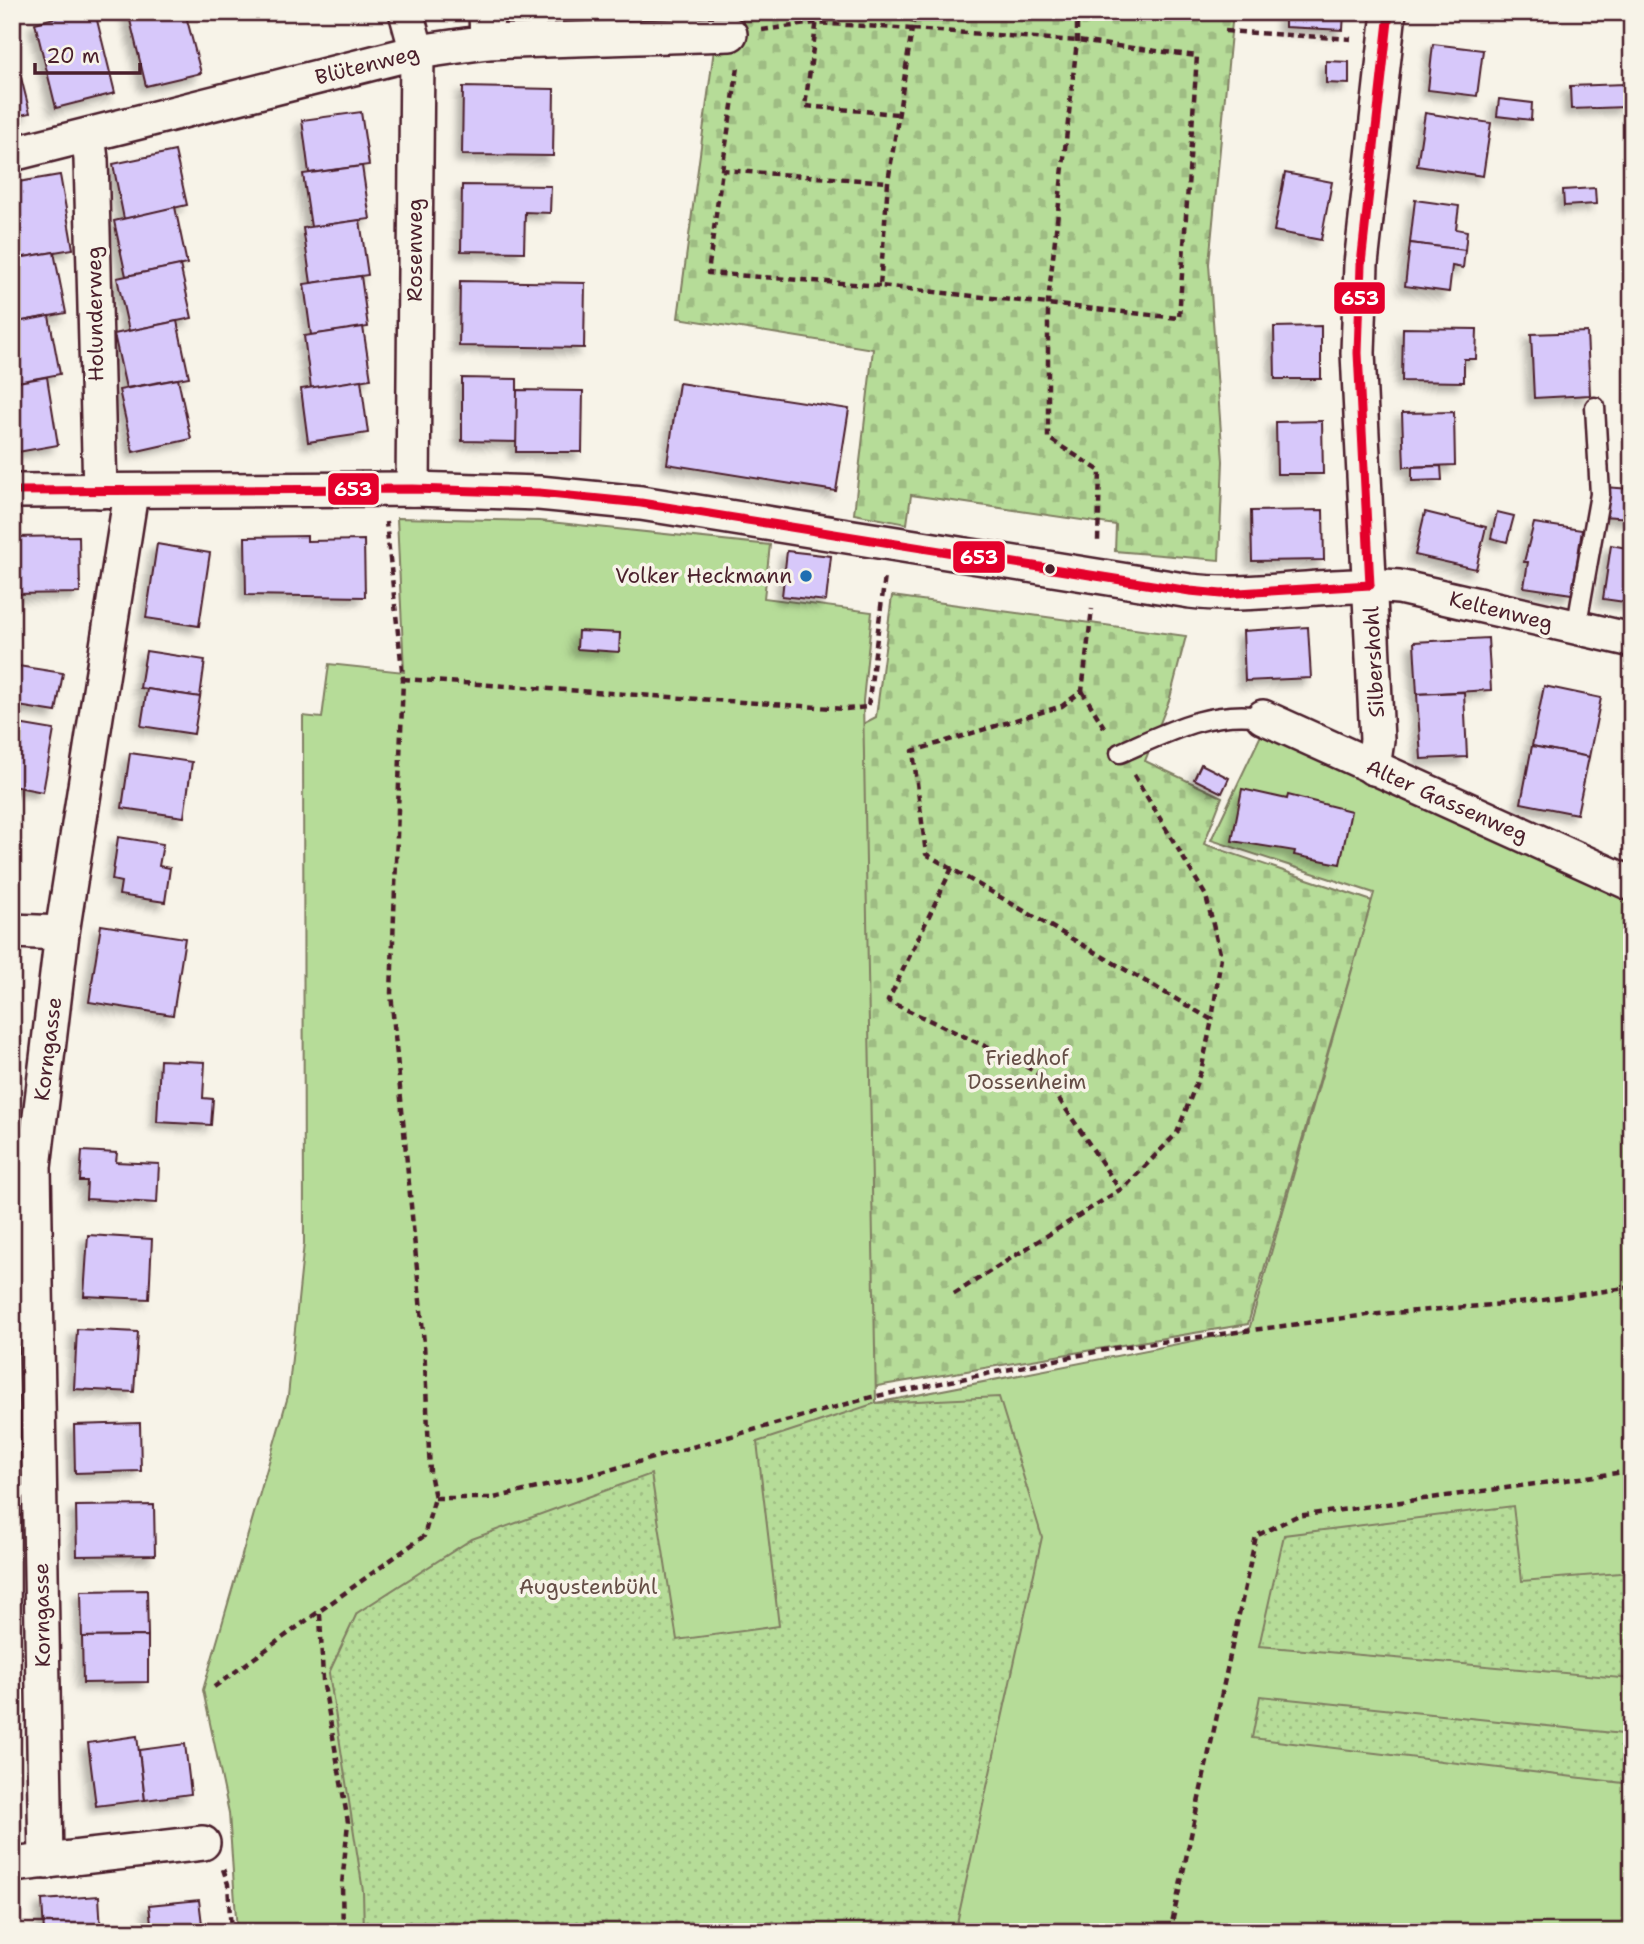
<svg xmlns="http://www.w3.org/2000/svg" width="1644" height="1944" font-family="'Shantell Sans',sans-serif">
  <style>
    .cemetery { fill: url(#cemetery-stones); stroke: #807e62; stroke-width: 2 }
    .park { fill: #b6dc98; stroke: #807e62; stroke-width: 2 }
    .garden { fill: url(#garden-dots); stroke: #807e62; stroke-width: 2 }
    .building { fill: #d7c8fa; stroke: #4a1f2b; stroke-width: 2; filter: url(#shadow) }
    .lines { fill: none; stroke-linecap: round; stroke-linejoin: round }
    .lane-casing { stroke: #4a1f2b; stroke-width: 23 }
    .street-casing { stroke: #4a1f2b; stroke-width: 38 }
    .path { stroke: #4a1f2b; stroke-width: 4.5; stroke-dasharray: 7 5; stroke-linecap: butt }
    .lane { stroke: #f7f3e8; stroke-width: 18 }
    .street { stroke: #f7f3e8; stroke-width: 33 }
    .bus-1-casing { stroke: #f7f3e8; stroke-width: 14 }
    .bus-1 { stroke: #e4002b; stroke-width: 9 }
    .bus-dot { fill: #4a1f2b; stroke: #f7f3e8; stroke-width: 2.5 }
    .poi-dot { fill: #1f6fb2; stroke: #f7f3e8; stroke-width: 2.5 }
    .labels { text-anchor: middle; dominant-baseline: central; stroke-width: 7; stroke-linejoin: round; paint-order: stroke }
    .street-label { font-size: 21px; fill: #4a1f2b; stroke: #f7f3e8 }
    .poi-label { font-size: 21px; fill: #4a1f2b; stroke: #f7f3e8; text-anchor: end }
    .park-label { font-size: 21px; fill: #654e46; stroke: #f7f3e8 }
    .line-badge { stroke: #f7f3e8; stroke-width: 2.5 }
    .badge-label { font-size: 19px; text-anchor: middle; font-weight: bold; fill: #fff }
  </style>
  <defs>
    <pattern id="cemetery-stones" width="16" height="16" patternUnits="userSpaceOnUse" patternTransform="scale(1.75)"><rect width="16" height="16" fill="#b6dc98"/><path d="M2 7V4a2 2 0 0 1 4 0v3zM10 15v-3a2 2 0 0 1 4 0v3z" fill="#9ebc83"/></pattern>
    <pattern id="garden-dots" width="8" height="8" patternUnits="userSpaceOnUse" patternTransform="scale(1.75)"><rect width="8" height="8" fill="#b6dc98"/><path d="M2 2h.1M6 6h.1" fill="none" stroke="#9ebc83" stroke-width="1.8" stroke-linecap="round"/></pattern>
    <filter id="shadow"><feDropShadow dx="-6" dy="6" stdDeviation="3.5" flood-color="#0004"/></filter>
  </defs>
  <rect width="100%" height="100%" fill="#f7f3e8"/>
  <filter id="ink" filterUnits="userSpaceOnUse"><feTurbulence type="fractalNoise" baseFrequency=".0143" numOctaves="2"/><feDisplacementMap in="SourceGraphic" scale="14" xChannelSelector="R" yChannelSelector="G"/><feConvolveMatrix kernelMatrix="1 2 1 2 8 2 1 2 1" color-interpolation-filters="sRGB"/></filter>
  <g filter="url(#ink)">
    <!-- cemetery -->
    <g class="cemetery">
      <polygon points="719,12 1233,12 1209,264 1223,461 1219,560 1115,551 1116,525 911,495 907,524 854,514 873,349 678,318"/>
      <polygon points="892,596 1186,636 1170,698 1145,761 1222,797 1204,844 1372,901 1248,1324 871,1387 851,730 876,717"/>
    </g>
    <!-- park -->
    <polygon class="park" points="397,518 540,521 770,545 764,598 872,612 863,701 876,1403 1249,1330 1374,893 1211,840 1262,733 1632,888 1632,1932 237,1932 229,1813 203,1690 288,1396 304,1243 303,716 322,718 329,664 404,672"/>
    <!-- garden -->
    <g class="garden">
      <polygon points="999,1397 1042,1537 955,1932 364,1932 363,1891 329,1673 357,1613 472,1539 651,1474 677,1640 779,1626 757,1442 876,1403"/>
      <polygon points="1513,1506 1522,1581 1632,1572 1632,1679 1259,1646 1284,1535"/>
      <polygon points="1260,1696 1632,1735 1632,1784 1252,1738"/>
    </g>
    <!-- building -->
    <g class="building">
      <polygon points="78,12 95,12 115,93 56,108 35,23"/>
      <polygon points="128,12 185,12 201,73 146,86"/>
      <polygon points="1285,12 1344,12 1343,30 1285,27"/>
      <polygon points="12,42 30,113 12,117"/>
      <polygon points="1433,44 1483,50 1477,96 1428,90"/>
      <polygon points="1326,61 1349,62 1349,84 1326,83"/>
      <polygon points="1624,84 1625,107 1571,109 1570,86"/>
      <polygon points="463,87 554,89 553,156 462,155"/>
      <polygon points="1499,99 1532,103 1531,120 1497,116"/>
      <polygon points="361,112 369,165 309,173 302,120"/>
      <polygon points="1425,113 1491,123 1483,176 1417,166"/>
      <polygon points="175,151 187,205 124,219 113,164"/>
      <polygon points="362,166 370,219 311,227 303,174"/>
      <polygon points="1285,173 1332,182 1321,240 1274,231"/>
      <polygon points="60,175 73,249 12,259 12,183"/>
      <polygon points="462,185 551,186 550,213 525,212 524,252 461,251"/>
      <polygon points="1595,188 1596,204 1564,206 1563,190"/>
      <polygon points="1415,200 1459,206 1456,229 1467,231 1465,250 1410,243"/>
      <polygon points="175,207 187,264 126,276 114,221"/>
      <polygon points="360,220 368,275 311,283 303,228"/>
      <polygon points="1410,243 1465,250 1463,268 1452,266 1449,292 1405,286"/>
      <polygon points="54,252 66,313 12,323 12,259"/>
      <polygon points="180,265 192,318 129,331 117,278"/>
      <polygon points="361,276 368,327 311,335 304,284"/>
      <polygon points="460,281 585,283 584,348 459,346"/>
      <polygon points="49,316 60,374 12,383 12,323"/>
      <polygon points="177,321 189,377 126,388 114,334"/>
      <polygon points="1321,326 1321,379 1275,379 1274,327"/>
      <polygon points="363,327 371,379 311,388 304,336"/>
      <polygon points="1403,328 1477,329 1476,359 1464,359 1464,382 1402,381"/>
      <polygon points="1587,332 1590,395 1534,398 1531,334"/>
      <polygon points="47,377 58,445 12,453 12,383"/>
      <polygon points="462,378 517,379 517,442 462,441"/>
      <polygon points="178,379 191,439 133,452 119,390"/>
      <polygon points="361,380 368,433 308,442 301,389"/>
      <polygon points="679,383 849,409 836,491 667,464"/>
      <polygon points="517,390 583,391 582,452 516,452"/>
      <polygon points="1454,412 1455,465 1404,467 1402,413"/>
      <polygon points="1322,421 1323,474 1277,474 1276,422"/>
      <polygon points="1441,466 1442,480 1412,481 1412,467"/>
      <polygon points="1603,487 1632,489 1632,518 1602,516"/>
      <polygon points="1323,510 1324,560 1252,561 1251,511"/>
      <polygon points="1425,512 1486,527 1476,569 1415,555"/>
      <polygon points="1497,512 1514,516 1507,542 1491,538"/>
      <polygon points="1534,523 1582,530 1572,594 1524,587 1528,562 1524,562"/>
      <polygon points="79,536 80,593 12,594 12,537"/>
      <polygon points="307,536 307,541 364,540 365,597 246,595 245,537"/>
      <polygon points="157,544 210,553 199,626 146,618"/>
      <polygon points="1611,545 1632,549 1632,603 1603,599"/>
      <polygon points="787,551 831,556 826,601 782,596"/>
      <polygon points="1308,627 1311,678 1245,681 1243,631"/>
      <polygon points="578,631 620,633 619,652 577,649"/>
      <polygon points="1488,638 1491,690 1417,694 1414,642"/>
      <polygon points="146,651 205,660 200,697 140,688"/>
      <polygon points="12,665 63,673 56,712 12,705"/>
      <polygon points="1544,686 1601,698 1589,757 1532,746"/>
      <polygon points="147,689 200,697 194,734 141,726"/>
      <polygon points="1464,692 1467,757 1421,759 1417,694"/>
      <polygon points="12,723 54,730 43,792 12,786"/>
      <polygon points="1532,746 1589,757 1577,814 1521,803"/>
      <polygon points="130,753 192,762 184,817 122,808"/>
      <polygon points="1201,764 1229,778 1222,793 1194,779"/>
      <polygon points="1242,789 1287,799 1288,795 1351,811 1340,864 1294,855 1295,851 1232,841"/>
      <polygon points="118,837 163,844 159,866 170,868 165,902 119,895 121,882 112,880"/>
      <polygon points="101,925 185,938 173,1015 89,1002"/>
      <polygon points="160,1060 205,1062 203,1098 213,1099 211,1125 157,1122"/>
      <polygon points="82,1151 117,1153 116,1162 159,1164 157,1203 86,1199 87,1181 80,1181"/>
      <polygon points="88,1235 152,1239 149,1299 84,1296"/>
      <polygon points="77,1329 138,1332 134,1392 74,1389"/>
      <polygon points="140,1423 141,1471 75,1473 74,1425"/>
      <polygon points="154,1505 155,1555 77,1556 76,1506"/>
      <polygon points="147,1590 148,1636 82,1637 81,1591"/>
      <polygon points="148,1636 148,1682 83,1683 82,1637"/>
      <polygon points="137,1736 145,1800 96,1806 88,1743"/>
      <polygon points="185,1744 191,1794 145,1800 139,1750"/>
      <polygon points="99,1896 101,1932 44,1932 42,1900"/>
      <polygon points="199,1900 203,1932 152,1932 149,1905"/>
    </g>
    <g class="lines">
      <defs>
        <g id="lane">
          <polyline points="1576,629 1600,494 1595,407"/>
          <path d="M1120 753C1168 732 1210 709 1263 717"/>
        </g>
        <g id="street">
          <polyline points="406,12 417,52 413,489"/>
          <polyline points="486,12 487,42"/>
          <polyline points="88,136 91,159 100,491"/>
          <polyline points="12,154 417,52 487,42 730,34"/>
          <path d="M12 491 413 489 539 493 641 503 1190 591C1259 599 1329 581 1399 587L1632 640"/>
          <polyline points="1263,717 1632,884"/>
          <polyline points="1373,768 1377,740 1358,353 1361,264 1389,12"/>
          <polyline points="12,931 62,933"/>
          <polyline points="46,1862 34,1167 62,933 131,493"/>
          <polyline points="12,1865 203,1843"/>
        </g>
      </defs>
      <!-- lane casing -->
      <use href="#lane" class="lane-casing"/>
      <!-- street casing -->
      <use href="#street" class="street-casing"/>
      <!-- path -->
      <g class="path">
        <polyline points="818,12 805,106 897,114"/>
        <polyline points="1077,12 1077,41 1048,302 1048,438 1100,471 1098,541"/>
        <polygon points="912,29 1077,41 1197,56 1179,318 880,286 888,182"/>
        <polyline points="762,30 815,23 912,29 915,12"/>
        <polyline points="1225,31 1351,39"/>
        <polyline points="722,170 738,67"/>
        <polyline points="880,286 708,273 722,170 888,182"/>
        <polyline points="403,679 846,709 868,707 885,576"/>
        <polyline points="1082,691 1107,732"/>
        <polyline points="1134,775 1206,896 1221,957 1212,1020"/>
        <polyline points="952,868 888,1001 1017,1061 1045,1078 1120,1190"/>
        <polyline points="954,1294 1126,1186 1177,1133 1201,1071 1212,1020 926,854 913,751 1062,706 1082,691 1092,609"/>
        <polyline points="435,1498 494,1498 584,1477 872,1397 1115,1348 1367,1315 1529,1302 1632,1287"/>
        <polyline points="320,1614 323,1680 348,1822 342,1885 343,1932"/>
        <polyline points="214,1687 424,1536 435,1498 430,1473 424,1343 391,993 403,679 386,522"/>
        <polyline points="223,1869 228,1884 231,1932"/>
        <polyline points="1170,1932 1256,1536 1297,1516 1632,1471"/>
      </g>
      <!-- lane -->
      <use href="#lane" class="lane"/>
      <!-- street -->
      <use href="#street" class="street"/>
      <defs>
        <g id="bus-1">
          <polyline points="12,491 413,489 539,493 641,503 1190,591 1221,594 1370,585"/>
          <polyline points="1370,585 1358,353 1361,264 1389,12"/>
        </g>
      </defs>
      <!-- bus-1 casing -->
      <use href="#bus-1" class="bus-1-casing"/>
      <!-- bus-1 -->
      <use href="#bus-1" class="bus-1"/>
    </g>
  </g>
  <!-- markers -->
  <circle class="bus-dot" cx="1050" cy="569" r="6"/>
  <circle class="poi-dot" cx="806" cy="576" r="7"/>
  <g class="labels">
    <!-- street labels -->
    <g class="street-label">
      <text transform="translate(367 65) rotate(-14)">Blütenweg</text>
      <text transform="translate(415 250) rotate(-90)">Rosenweg</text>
      <text transform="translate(95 314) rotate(-91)">Holunderweg</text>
      <text transform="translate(1501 611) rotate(14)">Keltenweg</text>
      <text transform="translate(1374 662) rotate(-93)">Silbershohl</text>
      <text transform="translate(1447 801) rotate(24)">Alter Gassenweg</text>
      <text transform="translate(48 1049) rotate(-83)">Korngasse</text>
      <text transform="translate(42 1615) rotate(-91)">Korngasse</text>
    </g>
    <!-- poi labels -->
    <g class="poi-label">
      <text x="792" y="576">Volker Heckmann</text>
    </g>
    <!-- park labels -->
    <g class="park-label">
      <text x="1027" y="1058">Friedhof<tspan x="1027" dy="24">Dossenheim</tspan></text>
      <text x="588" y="1587">Augustenbühl</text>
    </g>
  </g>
  <g class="line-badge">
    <rect x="1333" y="281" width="53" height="34" rx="7" fill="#e4002b"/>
    <rect x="327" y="472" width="53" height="34" rx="7" fill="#e4002b"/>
    <rect x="952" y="540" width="54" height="34" rx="7" fill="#e4002b"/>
  </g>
  <g class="badge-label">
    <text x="1360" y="305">653</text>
    <text x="353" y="496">653</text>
    <text x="979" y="564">653</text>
  </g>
  <!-- margin -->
  <rect width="1644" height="1944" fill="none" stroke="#f7f3e8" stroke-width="42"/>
  <rect x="21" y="21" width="1602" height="1902" fill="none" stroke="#4a1f2b" stroke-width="2.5" filter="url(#ink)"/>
  <!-- scale -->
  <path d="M35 63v10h105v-10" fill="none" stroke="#4a1f2b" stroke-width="3.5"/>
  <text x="46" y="63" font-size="21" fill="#4a1f2b" stroke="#f7f3e8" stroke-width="5" paint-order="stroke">20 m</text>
</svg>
